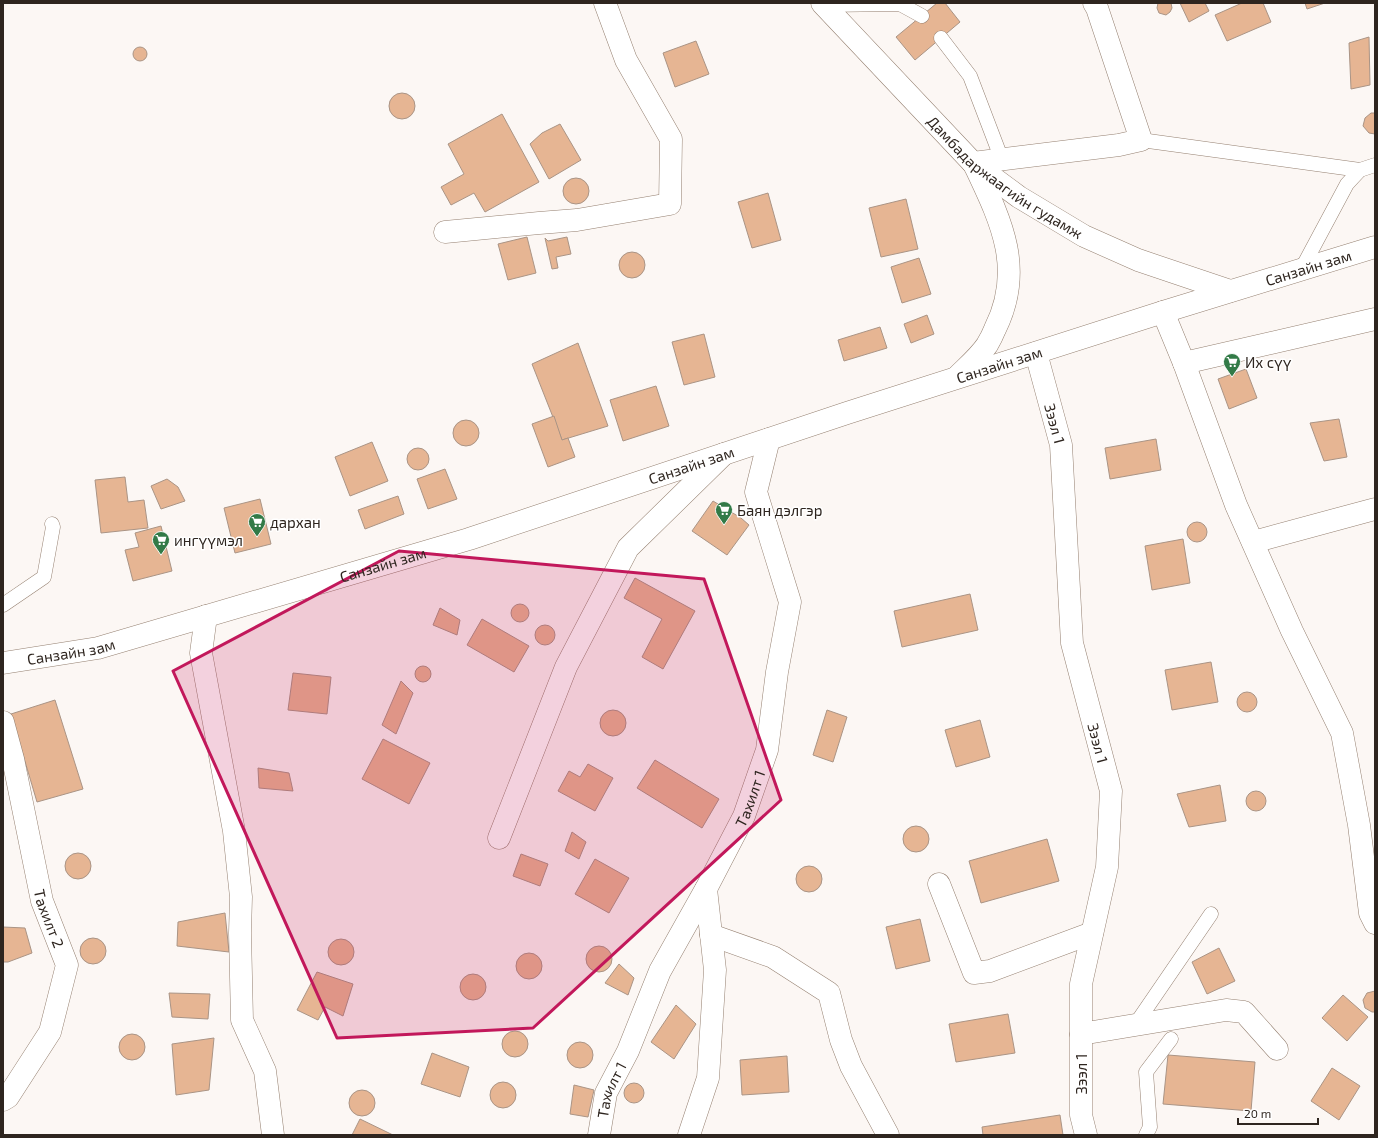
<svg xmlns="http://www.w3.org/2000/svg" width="1378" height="1138" font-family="'Exo 2',sans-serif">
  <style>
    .building { fill: #e6b593; stroke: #aa9485 }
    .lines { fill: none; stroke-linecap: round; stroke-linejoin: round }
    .lane-casing { stroke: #958071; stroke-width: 15 }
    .street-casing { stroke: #958071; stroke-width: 23 }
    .secondary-casing { stroke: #958071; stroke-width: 23 }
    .lane { stroke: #fff; stroke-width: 14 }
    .street { stroke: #fff; stroke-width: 22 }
    .secondary { stroke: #fff; stroke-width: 22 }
    .marked { fill: #c2185b; fill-opacity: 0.2; stroke: #c2185b; stroke-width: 3; stroke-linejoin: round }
    .labels { text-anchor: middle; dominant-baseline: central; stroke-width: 3; stroke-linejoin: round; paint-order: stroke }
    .street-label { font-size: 15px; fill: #2e251f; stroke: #fff }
    .poi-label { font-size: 15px; fill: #2e251f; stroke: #fff; text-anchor: start }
  </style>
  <rect width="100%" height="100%" fill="#fcf7f4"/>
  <!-- building -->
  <g class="building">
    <polygon points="937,3 945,3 960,22 915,60 896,37"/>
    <polygon points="1158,3 1171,3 1172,8 1170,12 1166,15 1159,13 1157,8"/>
    <polygon points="1180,3 1205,3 1209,11 1189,22"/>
    <polygon points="1242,3 1263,3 1271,22 1227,41 1215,15"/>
    <polygon points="1305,3 1325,3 1307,9"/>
    <polygon points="1369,37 1370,85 1351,89 1349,43"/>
    <polygon points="696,41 709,74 675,87 663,53"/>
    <circle cx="140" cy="54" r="7"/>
    <circle cx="402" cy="106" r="13"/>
    <polygon points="1371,113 1375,113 1375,134 1369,133 1363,126 1365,118"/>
    <polygon points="502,114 539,182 485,212 474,193 451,205 441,187 464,174 448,144"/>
    <polygon points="560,124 581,160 549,179 530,144 542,133"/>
    <circle cx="576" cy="191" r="13"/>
    <polygon points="768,193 781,240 752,248 738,202"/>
    <polygon points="906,199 918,249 881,257 869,208"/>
    <polygon points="527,237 536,273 508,280 498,244"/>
    <polygon points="567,237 571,254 556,257 558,268 552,269 545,238 548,241"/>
    <circle cx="632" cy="265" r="13"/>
    <polygon points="919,258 931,294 902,303 891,267"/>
    <polygon points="927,315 934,334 911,343 904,324"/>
    <polygon points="880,327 887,348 844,361 838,340"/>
    <polygon points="704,334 715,377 684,385 672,342"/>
    <polygon points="578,343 608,426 562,440 532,364"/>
    <polygon points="1246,369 1257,398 1229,409 1218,379"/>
    <polygon points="656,386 669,426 623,441 610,400"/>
    <polygon points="554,416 562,440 568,438 575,457 548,467 532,424"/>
    <polygon points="1339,419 1347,457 1324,461 1310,423"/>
    <circle cx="466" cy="433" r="13"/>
    <polygon points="1156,439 1161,470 1110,479 1105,448"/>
    <polygon points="372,442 388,481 350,496 335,457"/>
    <circle cx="418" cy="459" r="11"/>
    <polygon points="445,469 457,499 428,509 417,479"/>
    <polygon points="125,477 128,502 144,500 148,528 101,533 95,480"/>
    <polygon points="167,479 178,487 185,501 161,509 151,486"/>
    <polygon points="398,496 404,514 365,529 358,510"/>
    <polygon points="260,499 271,544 235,553 224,508"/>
    <polygon points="713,501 741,518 749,525 727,555 692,531"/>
    <circle cx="1197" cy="532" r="10"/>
    <polygon points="161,526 172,571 133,581 125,550 139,547 135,533"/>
    <polygon points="1183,539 1190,583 1152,590 1145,546"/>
    <polygon points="635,578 695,611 663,669 642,657 662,619 624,598"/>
    <polygon points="970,594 978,630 902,647 894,611"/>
    <circle cx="520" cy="613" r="9"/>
    <polygon points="440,608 460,620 457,635 433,625"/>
    <polygon points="482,619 529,646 514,672 467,645"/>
    <circle cx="545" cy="635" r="10"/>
    <polygon points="1211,662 1218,702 1172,710 1165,670"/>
    <circle cx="423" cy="674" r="8"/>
    <polygon points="293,673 331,677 327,714 288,710"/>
    <polygon points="401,681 413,693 396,734 382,725"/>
    <circle cx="1247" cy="702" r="10"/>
    <polygon points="55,700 83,789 37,802 11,714"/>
    <polygon points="827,710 847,717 833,762 813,755"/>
    <circle cx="613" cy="723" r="13"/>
    <polygon points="980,720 990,757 956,767 945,730"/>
    <polygon points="383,739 430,763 409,804 362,779"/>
    <polygon points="655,760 719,799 702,828 637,788"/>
    <polygon points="588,764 613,778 595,811 558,791 569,771 580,777"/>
    <polygon points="258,768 289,773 293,791 259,788"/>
    <polygon points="1220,785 1226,821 1189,827 1177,794"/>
    <circle cx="1256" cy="801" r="10"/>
    <circle cx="916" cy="839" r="13"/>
    <polygon points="572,832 586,842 579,859 565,851"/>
    <polygon points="1047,839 1059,881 981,903 969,861"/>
    <circle cx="78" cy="866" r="13"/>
    <polygon points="521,854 548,864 540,886 513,876"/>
    <polygon points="595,859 629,878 609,913 575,894"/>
    <circle cx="809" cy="879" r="13"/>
    <polygon points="225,913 229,952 177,946 178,922"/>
    <polygon points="920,919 930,961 896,969 886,927"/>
    <polygon points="3,927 25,928 32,953 8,962 3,962"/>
    <circle cx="93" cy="951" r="13"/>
    <circle cx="341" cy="952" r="13"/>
    <circle cx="599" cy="959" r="13"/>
    <polygon points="1219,948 1235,981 1207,994 1192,962"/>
    <circle cx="529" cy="966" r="13"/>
    <polygon points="619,964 634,978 628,995 605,983"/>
    <polygon points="317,972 353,984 343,1016 325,1007 318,1020 297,1010"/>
    <circle cx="473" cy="987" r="13"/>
    <polygon points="1375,991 1375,1012 1372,1012 1365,1008 1363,1000 1367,993"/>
    <polygon points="169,993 210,994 208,1019 172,1017"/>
    <polygon points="1343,995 1368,1017 1347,1041 1322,1018"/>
    <polygon points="676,1005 696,1024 674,1059 651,1042"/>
    <polygon points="1008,1014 1015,1053 956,1062 949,1024"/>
    <circle cx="515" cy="1044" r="13"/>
    <circle cx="132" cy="1047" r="13"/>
    <polygon points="214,1038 209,1090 176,1095 172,1044"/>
    <circle cx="580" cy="1055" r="13"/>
    <polygon points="432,1053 469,1067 460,1097 421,1084"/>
    <polygon points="1168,1055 1255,1062 1251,1111 1163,1104"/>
    <polygon points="787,1056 789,1092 742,1095 740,1060"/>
    <polygon points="1332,1068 1360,1086 1339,1120 1311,1101"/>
    <circle cx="503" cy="1095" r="13"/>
    <circle cx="634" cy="1093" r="10"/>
    <polygon points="574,1085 594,1090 588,1117 570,1114"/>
    <circle cx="362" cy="1103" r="13"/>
    <polygon points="1060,1115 1063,1135 983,1135 982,1127"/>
    <polygon points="360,1119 393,1135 352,1135"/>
  </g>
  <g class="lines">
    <defs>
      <g id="lane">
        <polyline points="823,5 900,4 922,16"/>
        <polyline points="941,38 970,76 1002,160"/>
        <polyline points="1141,140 1360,170"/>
        <polyline points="1301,270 1347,184 1360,170 1375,165"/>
        <polyline points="3,605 44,577 53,527 52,524"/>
        <polyline points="1135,1025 1211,914"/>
        <polyline points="1146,1135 1150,1127 1146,1072 1171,1039"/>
      </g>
      <g id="street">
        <polyline points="973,163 1119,145 1141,140 1097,8 1094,3"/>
        <polyline points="445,232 539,223 577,220 670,204 671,139 626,60 605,3"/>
        <polyline points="1163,312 1184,363 1236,505 1292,631 1342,733 1359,825 1370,913 1375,923"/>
        <path id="s1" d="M1036 353 1061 445 1072 643 1111 791 1107 867 1081 984V1115L1086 1135"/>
        <polyline points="1184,363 1375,319"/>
        <polyline points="1253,542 1375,509"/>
        <polyline points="206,616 201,653 234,831 241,897 240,933 242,1020 265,1071 273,1135"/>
        <path id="s2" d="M3 722 13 759 42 901 67 965 50 1032 8 1097 3 1100"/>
        <polyline points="499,838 566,667 628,548 724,454"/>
        <polyline points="939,884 974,973 990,971 1092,933"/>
        <polyline points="711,935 773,957 829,993 841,1040 851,1066 888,1135"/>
        <polyline points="1081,1034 1226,1010 1244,1012 1277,1049"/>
        <path id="s3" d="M599 1135 606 1093 628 1051 660 971 706 889 744 816 767 750 777 672 790 602 756 492 769 439"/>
        <polyline points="689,1135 708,1078 715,970 706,889"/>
      </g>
      <g id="secondary">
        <path id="s4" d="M822 3 973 163 1019 197 1084 236 1138 260 1230 291"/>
        <path d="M957 377C967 367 979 357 987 345 990 340 993 334 995 329 1025 269 1001 221 975 166"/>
        <path id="s5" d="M3 663 98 648 469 539 847 413 1163 312 1375 247"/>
      </g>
    </defs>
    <!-- lane casing -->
    <use href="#lane" class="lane-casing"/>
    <!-- street casing -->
    <use href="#street" class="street-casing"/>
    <!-- secondary casing -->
    <use href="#secondary" class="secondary-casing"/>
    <!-- lane -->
    <use href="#lane" class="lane"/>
    <!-- street -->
    <use href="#street" class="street"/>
    <!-- secondary -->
    <use href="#secondary" class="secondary"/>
  </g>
  <!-- marked area -->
  <path class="marked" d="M399 551 704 579 781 800 533 1028 337 1038 173 671Z"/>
  <!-- icons -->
  <defs>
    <symbol id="supermarket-pin" viewBox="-11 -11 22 30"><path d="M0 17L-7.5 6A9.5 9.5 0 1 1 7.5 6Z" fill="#327a47" stroke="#fff"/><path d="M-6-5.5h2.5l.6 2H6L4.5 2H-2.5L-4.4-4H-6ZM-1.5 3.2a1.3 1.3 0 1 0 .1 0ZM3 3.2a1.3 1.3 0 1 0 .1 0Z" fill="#fff"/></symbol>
  </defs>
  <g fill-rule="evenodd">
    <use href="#supermarket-pin" x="1222" y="352" width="20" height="27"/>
    <use href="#supermarket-pin" x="714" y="500" width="20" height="27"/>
    <use href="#supermarket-pin" x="247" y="512" width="20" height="27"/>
    <use href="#supermarket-pin" x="151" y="530" width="20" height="27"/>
  </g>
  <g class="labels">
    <!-- street labels -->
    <g class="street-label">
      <text stroke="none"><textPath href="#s4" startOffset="254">Дамбадаржаагийн гудамж</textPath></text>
      <text stroke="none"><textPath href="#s5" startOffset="1365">Санзайн зам</textPath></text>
      <text stroke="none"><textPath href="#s5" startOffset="1041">Санзайн зам</textPath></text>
      <text stroke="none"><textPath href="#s1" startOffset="73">Зээл 1</textPath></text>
      <text stroke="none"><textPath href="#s5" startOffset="717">Санзайн зам</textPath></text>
      <text stroke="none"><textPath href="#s5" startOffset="393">Санзайн зам</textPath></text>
      <text stroke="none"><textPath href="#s5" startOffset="69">Санзайн зам</textPath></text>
      <text stroke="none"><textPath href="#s1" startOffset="397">Зээл 1</textPath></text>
      <text stroke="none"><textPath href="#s3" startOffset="371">Тахилт 1</textPath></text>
      <text stroke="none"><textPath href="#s2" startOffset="202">Тахилт 2</textPath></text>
      <text transform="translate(1081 1074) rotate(-90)">Зээл 1</text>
      <text stroke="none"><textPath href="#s3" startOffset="47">Тахилт 1</textPath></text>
    </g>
    <!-- poi labels -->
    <g class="poi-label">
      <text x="1245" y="362">Их сүү</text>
      <text x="737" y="510">Баян дэлгэр</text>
      <text x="270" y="522">дархан</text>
      <text x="174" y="540">ингүүмэл</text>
    </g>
  </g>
  <!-- border -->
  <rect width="1378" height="1138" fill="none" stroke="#2e251f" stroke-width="8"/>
  <!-- scale -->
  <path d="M1238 1118v6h80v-6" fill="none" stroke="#2e251f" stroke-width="2"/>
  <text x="1244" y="1118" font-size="12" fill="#2e251f" stroke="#ffffff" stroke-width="3" paint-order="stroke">20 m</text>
</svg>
